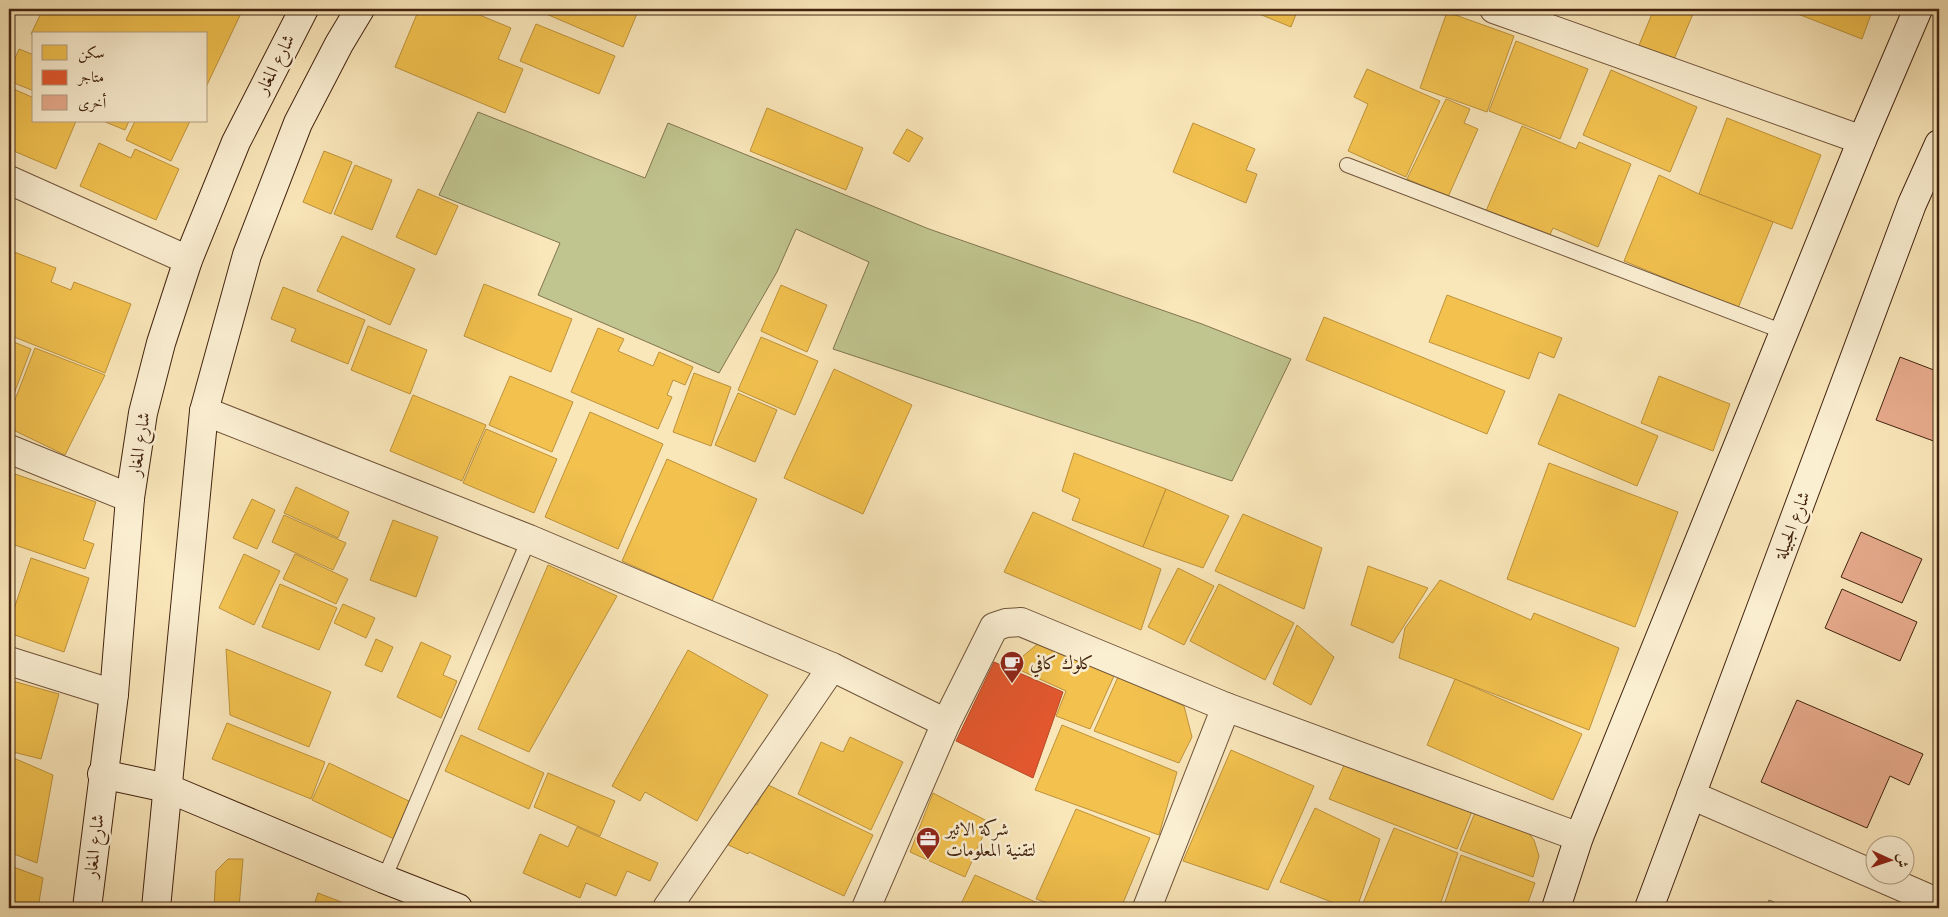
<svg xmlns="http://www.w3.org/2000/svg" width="1948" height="917" font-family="'Libre Caslon Text',Amiri,serif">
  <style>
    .green { fill: #c0c48e; stroke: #82744f }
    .homes { fill: #f2c14e; stroke: #be923b }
    .shops { fill: #e4572e; stroke: #b44825 }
    .building { fill: #e7ab8c; stroke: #432410 }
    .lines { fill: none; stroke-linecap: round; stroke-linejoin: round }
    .lane-casing { stroke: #70543a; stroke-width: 16 }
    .street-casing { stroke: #70543a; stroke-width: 30 }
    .secondary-casing { stroke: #432410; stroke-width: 30 }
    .lane { stroke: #fbefd2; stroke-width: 14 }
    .street { stroke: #fbefd2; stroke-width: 28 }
    .secondary { stroke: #fbefd2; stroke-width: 28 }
    .labels { text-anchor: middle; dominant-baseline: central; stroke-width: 5; stroke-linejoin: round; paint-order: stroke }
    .street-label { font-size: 18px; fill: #432410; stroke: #fbefd2 }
    .poi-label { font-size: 18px; fill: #432410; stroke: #fbefd2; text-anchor: start }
  </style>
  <rect width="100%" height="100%" fill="#f9e6b9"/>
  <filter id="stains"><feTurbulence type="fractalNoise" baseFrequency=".004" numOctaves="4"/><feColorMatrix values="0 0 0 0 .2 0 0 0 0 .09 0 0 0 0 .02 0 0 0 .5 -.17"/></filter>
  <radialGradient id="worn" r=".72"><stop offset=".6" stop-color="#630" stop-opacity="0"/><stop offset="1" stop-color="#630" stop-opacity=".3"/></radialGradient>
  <!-- green -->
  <g class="green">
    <polygon points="478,112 645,178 668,123 929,229 1202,324 1291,359 1232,481 833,349 869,262 796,229 777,272 719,373 538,295 560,243 439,195"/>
    <polygon points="1769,900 1789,908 1765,908"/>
  </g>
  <!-- homes -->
  <g class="homes">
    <polygon points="43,9 243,9 206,87 206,34 34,34 34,35 31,34"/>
    <polygon points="419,9 465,9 511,28 498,59 523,69 505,113 395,67"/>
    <polygon points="538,9 639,9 623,47 537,10"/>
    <polygon points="1247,9 1298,9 1291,27"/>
    <polygon points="1654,9 1695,9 1672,64 1637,50"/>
    <polygon points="1785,9 1873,9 1862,39"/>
    <polygon points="1447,12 1514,36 1487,112 1420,88"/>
    <polygon points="536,24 615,56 599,94 520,61"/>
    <polygon points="1516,41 1588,69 1560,139 1489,111"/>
    <polygon points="19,49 34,55 34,91 9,81 9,72"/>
    <polygon points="1367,69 1440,101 1406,177 1348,151 1368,104 1354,97"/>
    <polygon points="1611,70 1697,107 1670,172 1583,135"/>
    <polygon points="9,87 34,98 34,121 76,121 56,169 9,149"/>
    <polygon points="1446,99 1470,109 1464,123 1478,129 1448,197 1407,179"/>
    <polygon points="767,108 863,148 846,190 750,151"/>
    <polygon points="1727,118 1821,155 1792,229 1699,194"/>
    <polygon points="103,121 129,121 125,130"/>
    <polygon points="135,121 190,121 171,161 126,140"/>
    <polygon points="1193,123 1255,149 1246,170 1257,174 1246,203 1173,172"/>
    <polygon points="1522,126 1576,149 1579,142 1631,164 1598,247 1553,228 1549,237 1486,211"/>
    <polygon points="907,129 923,138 909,162 893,153"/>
    <polygon points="99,143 131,158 135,149 179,169 156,220 80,186"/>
    <polygon points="324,151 352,162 331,214 303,202"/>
    <polygon points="355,165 392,180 372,230 334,214"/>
    <polygon points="1659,175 1699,194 1773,222 1738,308 1624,261"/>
    <polygon points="418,189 458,206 436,255 396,237"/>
    <polygon points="342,236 415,269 390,325 317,291"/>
    <polygon points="9,250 56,268 51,282 71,290 74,282 131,304 105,373 9,335"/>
    <polygon points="484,284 572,319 551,372 464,336"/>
    <polygon points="781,285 827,305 807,352 761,331"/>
    <polygon points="283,287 365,320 348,364 291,341 296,329 271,319"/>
    <polygon points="1447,295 1562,338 1554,358 1539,352 1529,379 1429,342"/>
    <polygon points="1324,317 1505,391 1487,434 1306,360"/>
    <polygon points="368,326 427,350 410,394 351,370"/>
    <polygon points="598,328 624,339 618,351 653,366 659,352 693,367 685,385 673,380 667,395 672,397 658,429 571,392"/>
    <polygon points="761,337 818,361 795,415 738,390"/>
    <polygon points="9,340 31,349 9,407"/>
    <polygon points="35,348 105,375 65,455 9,428 9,415"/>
    <polygon points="834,369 912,405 863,514 784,478"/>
    <polygon points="694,373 731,387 711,446 673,432"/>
    <polygon points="510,376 573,402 552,452 489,425"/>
    <polygon points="1659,376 1730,404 1713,451 1641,423"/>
    <polygon points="738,393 777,410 755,462 715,445"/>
    <polygon points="1559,394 1658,436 1637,486 1538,444"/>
    <polygon points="413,395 486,425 462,481 390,451"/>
    <polygon points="590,412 663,444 618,549 545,517"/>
    <polygon points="486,429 557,459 534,513 463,483"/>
    <polygon points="1074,453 1166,489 1143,547 1072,520 1080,499 1062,491"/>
    <polygon points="667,459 757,499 712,601 622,561"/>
    <polygon points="1549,463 1678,512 1635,627 1507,579"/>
    <polygon points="15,474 96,502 83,540 94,544 85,569 9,543 9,492"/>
    <polygon points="296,487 349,512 338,538 284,513"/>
    <polygon points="1166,489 1229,516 1203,568 1143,547"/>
    <polygon points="252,499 275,510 257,549 233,538"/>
    <polygon points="1033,512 1161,569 1141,630 1004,572"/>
    <polygon points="1243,514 1322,548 1304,609 1215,571"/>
    <polygon points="284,515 346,543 333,570 272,542"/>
    <polygon points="393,520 438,537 416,597 370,580"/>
    <polygon points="244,554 280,571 254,625 219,608"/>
    <polygon points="295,554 348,579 336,604 283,579"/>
    <polygon points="31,558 89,578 64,652 9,633 9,624"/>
    <polygon points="548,565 617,596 529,752 478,729"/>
    <polygon points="1368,566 1428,588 1393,643 1351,625"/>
    <polygon points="1178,568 1214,586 1184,645 1148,627"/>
    <polygon points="1440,580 1531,620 1534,613 1619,648 1589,730 1399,658 1405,628"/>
    <polygon points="280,584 337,608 319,650 262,627"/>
    <polygon points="1219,584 1294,623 1265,680 1190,641"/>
    <polygon points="343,604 375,618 366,638 334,623"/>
    <polygon points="1297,625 1334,657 1311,705 1273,684"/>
    <polygon points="376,639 393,647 382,672 365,665"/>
    <polygon points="421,642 451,656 443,675 457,681 441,718 397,697"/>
    <polygon points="1040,642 1114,676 1090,729 1056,716 1066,691 1011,666"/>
    <polygon points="226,649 331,692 309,747 230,715"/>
    <polygon points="688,650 768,695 697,821 645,792 640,801 612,786"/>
    <polygon points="1118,677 1184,706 1192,737 1179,763 1094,731"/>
    <polygon points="1455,679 1582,734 1553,800 1427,745"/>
    <polygon points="9,680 59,694 41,759 9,751"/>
    <polygon points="227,723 325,762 311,799 212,759"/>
    <polygon points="1062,725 1177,772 1159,835 1035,790"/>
    <polygon points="461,735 544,773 529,809 445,771"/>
    <polygon points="850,737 903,762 871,830 798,794 821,742 843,752"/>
    <polygon points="1231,750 1314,786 1268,890 1183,861"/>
    <polygon points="1349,754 1473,809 1457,849 1329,799"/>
    <polygon points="9,756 53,775 37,863 9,852"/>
    <polygon points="329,763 411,802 394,839 312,800"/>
    <polygon points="548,773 615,801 600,836 534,807"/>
    <polygon points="766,784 873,835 844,896 749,852 748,854 724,843 744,799 757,805"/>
    <polygon points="933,793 989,822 965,877 910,852"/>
    <polygon points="1315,808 1380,839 1357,908 1347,908 1280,882"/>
    <polygon points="1076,809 1150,838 1121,908 1062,908 1036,899"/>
    <polygon points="1476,810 1526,830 1534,840 1539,856 1533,877 1460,850"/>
    <polygon points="577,827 658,863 650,881 627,871 616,896 586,883 580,898 523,873 540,834 568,847"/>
    <polygon points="1394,828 1458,853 1439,908 1361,908"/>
    <polygon points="1461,855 1535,883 1526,908 1443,908"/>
    <polygon points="228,859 243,859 239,908 214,908 216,871"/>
    <polygon points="11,866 43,878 38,908 9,908 9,873"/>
    <polygon points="975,875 1049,908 959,908"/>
    <polygon points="318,893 357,908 313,908"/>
    <polygon points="897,904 907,908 895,908"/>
  </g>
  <!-- shops -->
  <polygon class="shops" points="994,662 1063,692 1033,778 956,741"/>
  <!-- building -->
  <g class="building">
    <polygon points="1900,357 1939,372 1939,443 1876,420"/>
    <polygon points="1861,532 1922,559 1902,603 1841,577"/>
    <polygon points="1842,589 1917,622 1900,661 1825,628"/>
    <polygon points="1797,700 1923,754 1909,785 1890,776 1867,828 1761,782"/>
  </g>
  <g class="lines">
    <defs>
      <g id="lane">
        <polyline points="1347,165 1784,332"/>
        <polyline points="384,879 529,539"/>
      </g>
      <g id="street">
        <polyline points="1494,9 1862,140"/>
        <polyline points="9,180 188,260"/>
        <polyline points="204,411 529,539 832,667 946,723"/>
        <polyline points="9,449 130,498"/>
        <polyline points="9,661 114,694"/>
        <polyline points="1691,795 1939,903"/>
        <polyline points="667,908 832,667"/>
        <polyline points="866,908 946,723 994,627 1006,623 1021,622 1226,707 1579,837"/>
        <polyline points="1147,908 1226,707"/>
      </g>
      <g id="secondary">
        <polyline points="102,774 167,788 384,879 458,908"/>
        <polyline points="87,908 114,694 130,498 143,413 161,343 188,260 236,142 304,9"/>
        <polyline points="156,908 204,411 247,255 298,123 339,44 360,9"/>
        <polyline points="1556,908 1579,837 1862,140 1918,9"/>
        <polyline points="1649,908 1912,204 1939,144"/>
      </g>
    </defs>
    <!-- lane casing -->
    <use href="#lane" class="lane-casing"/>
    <!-- street casing -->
    <use href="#street" class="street-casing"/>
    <!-- secondary casing -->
    <use href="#secondary" class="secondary-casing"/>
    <!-- lane -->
    <use href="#lane" class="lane"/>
    <!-- street -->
    <use href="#street" class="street"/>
    <!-- secondary -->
    <use href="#secondary" class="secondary"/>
  </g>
  <!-- icons -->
  <defs>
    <symbol id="cafe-pin" viewBox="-11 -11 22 30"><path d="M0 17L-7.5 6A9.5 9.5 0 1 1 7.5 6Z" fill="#8f2418" stroke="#fbefd2"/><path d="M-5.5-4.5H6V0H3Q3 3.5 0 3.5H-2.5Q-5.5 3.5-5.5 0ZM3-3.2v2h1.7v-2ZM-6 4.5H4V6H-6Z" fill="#fff"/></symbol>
    <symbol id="office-pin" viewBox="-11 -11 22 30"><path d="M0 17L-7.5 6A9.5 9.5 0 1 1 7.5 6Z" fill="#8f2418" stroke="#fbefd2"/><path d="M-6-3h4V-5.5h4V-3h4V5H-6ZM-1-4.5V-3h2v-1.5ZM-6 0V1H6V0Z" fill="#fff"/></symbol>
  </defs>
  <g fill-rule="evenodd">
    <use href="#cafe-pin" x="998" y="649" width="28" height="38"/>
    <use href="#office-pin" x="914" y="825" width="28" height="38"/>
  </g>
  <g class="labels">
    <!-- street labels -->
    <g class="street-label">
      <text transform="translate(275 64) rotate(-63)">شارع المغار</text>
      <text transform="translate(139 444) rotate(-81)">شارع المغار</text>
      <text transform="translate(1792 525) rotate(-69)">شارع الجبيلة</text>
      <text transform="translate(94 846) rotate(-83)">شارع المغار</text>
    </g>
    <!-- poi labels -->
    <g class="poi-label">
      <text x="1030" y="663">كلوك كافي</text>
      <text x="946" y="829">شركة الاثير<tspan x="946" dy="21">لتقنية المعلومات</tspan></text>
    </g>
  </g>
  <!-- margin -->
  <rect width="1948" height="917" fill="none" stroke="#f9e6b9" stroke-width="30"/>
  <rect x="10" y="10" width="1928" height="897" fill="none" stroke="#432410" stroke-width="2.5"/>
  <rect x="15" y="15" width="1918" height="887" fill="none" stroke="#432410"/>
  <!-- legend -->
  <rect x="32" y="32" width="175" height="90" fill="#fbefd2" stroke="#b19e84"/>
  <rect x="42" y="45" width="25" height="15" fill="#f2c14e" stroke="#b19e84"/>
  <text x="78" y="58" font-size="15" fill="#432410">سكن</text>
  <rect x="42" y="70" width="25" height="15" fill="#e4572e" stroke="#b19e84"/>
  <text x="78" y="82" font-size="15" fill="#432410">متاجر</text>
  <rect x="42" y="95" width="25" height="15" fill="#e7ab8c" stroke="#b19e84"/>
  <text x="78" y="108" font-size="15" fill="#432410">أخرى</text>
  <!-- north arrow -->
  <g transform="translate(1890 860) rotate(93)"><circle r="24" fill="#fbefd2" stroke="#b19e84"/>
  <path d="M0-4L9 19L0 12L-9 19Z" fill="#8f2418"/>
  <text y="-8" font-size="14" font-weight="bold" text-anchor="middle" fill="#432410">ش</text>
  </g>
  <rect width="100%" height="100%" filter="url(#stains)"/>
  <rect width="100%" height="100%" fill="url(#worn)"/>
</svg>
